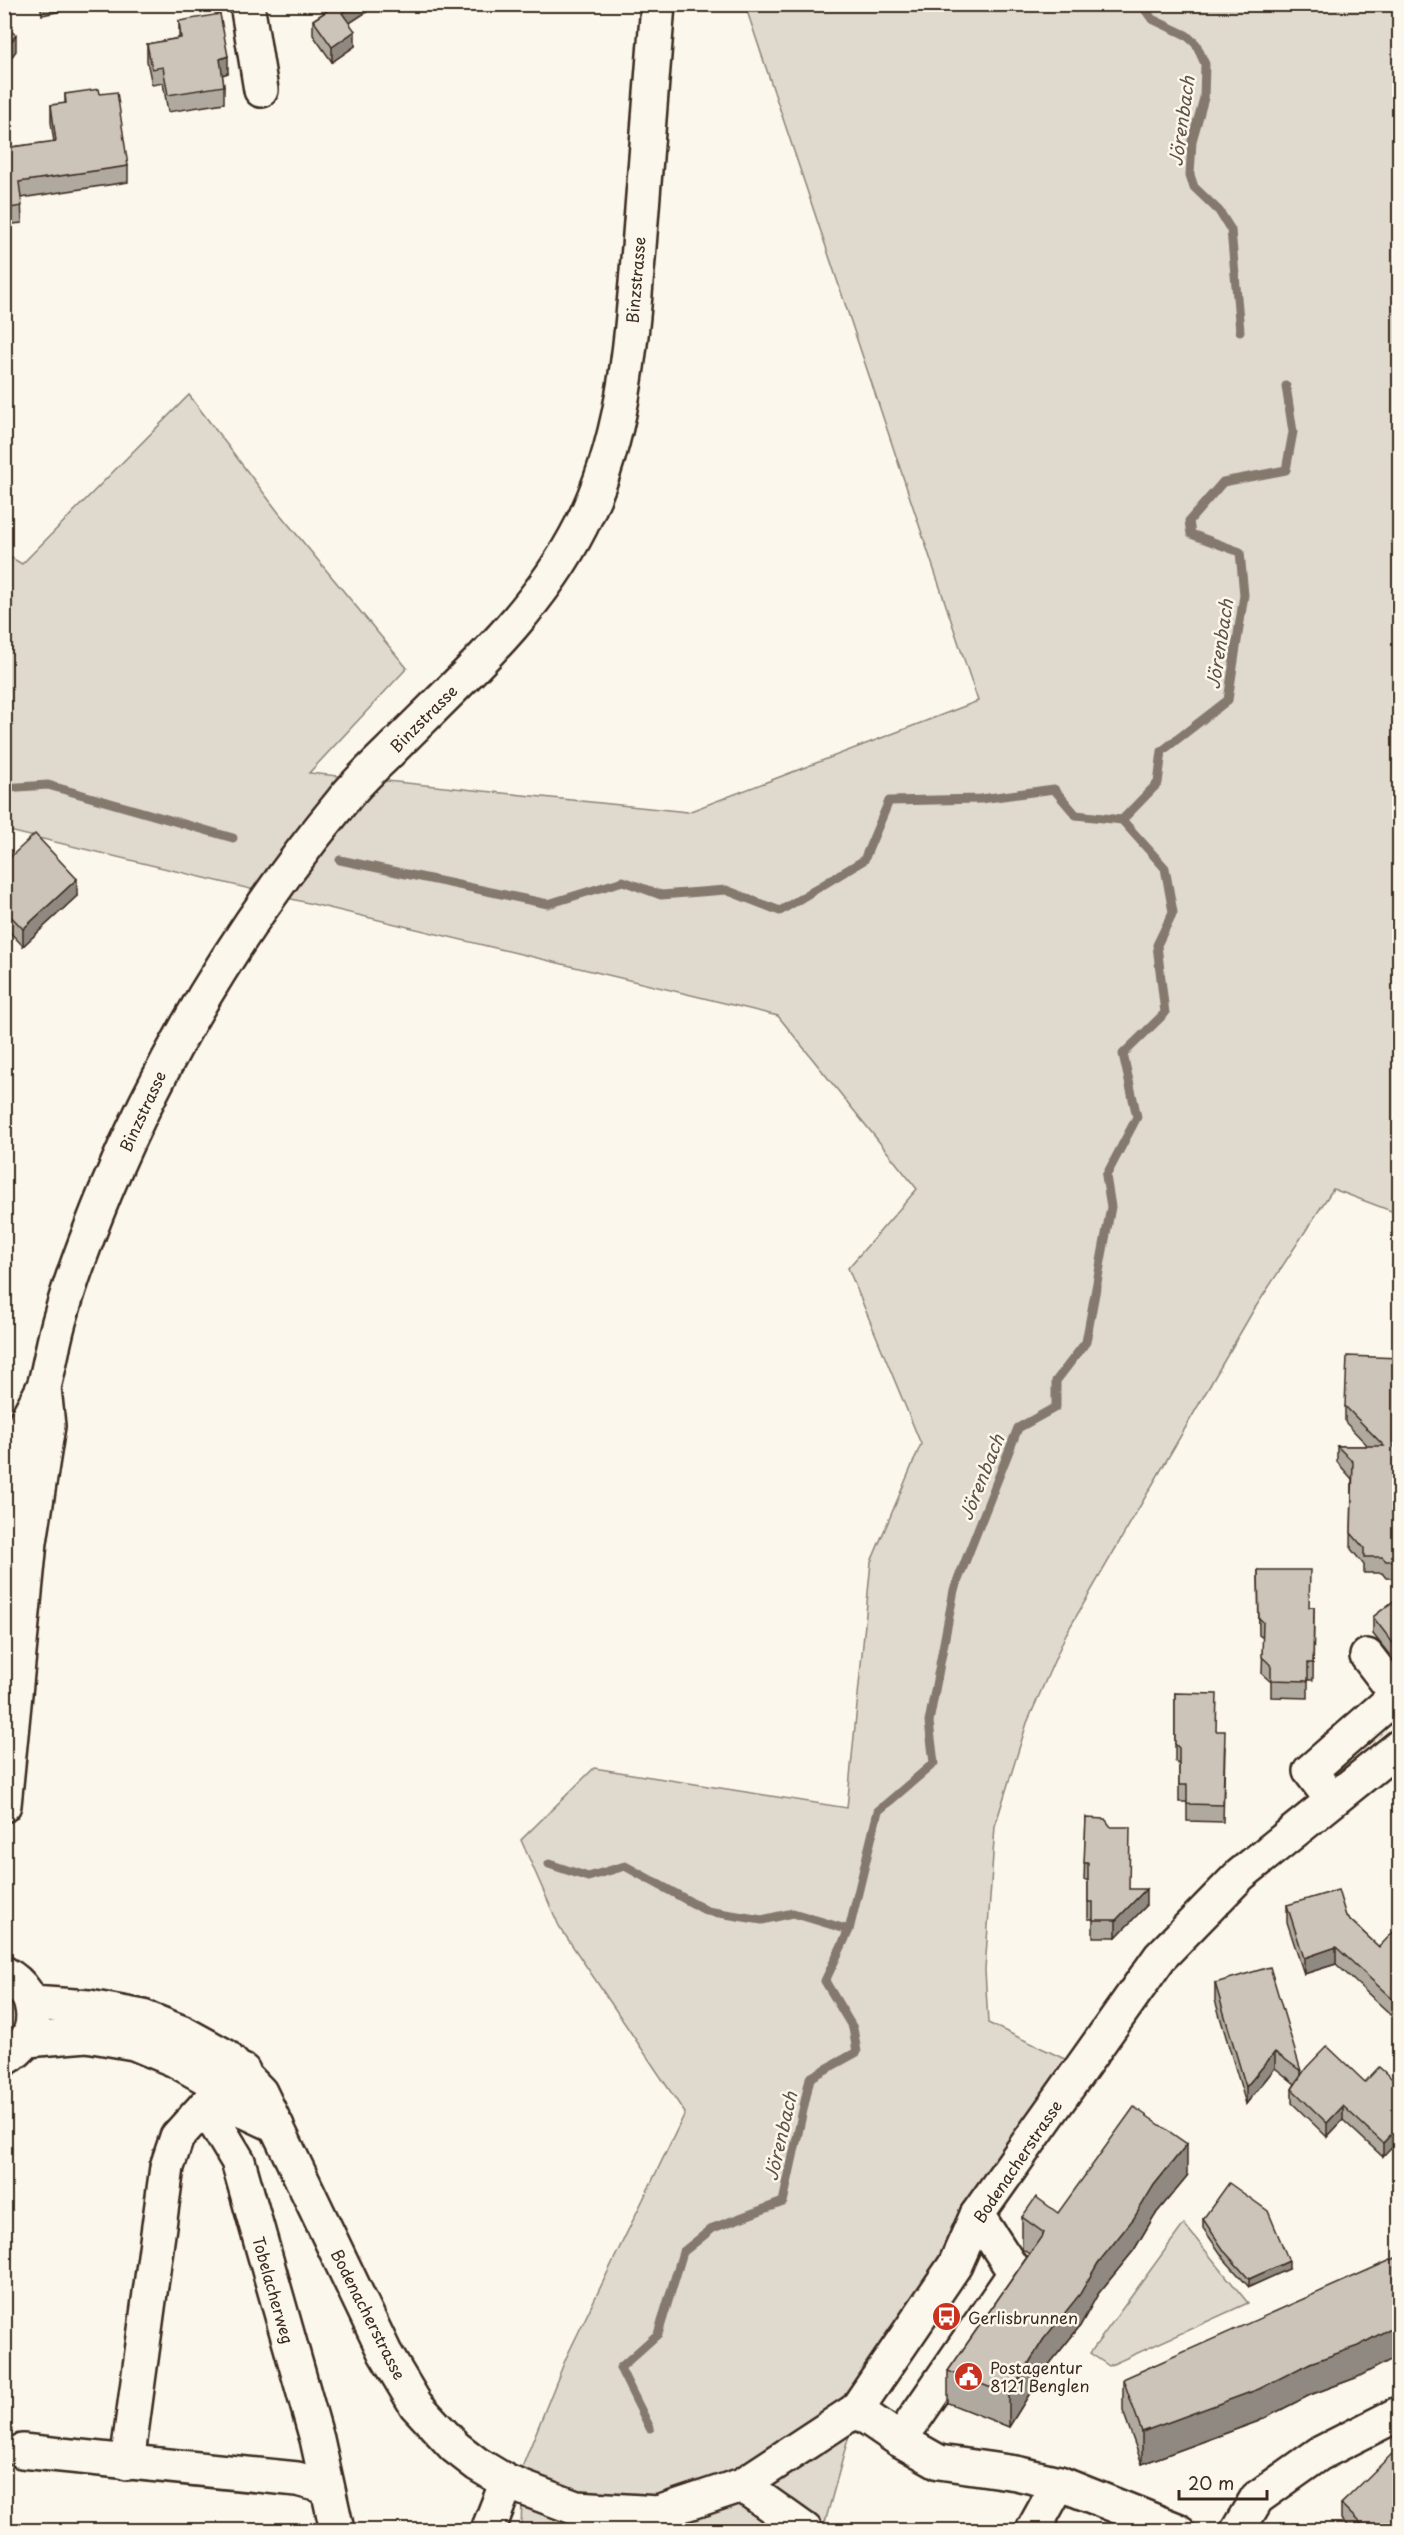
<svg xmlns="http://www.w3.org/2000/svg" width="1404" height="2535" font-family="'Playpen Sans',sans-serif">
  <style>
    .green { fill: #dfd9ce; stroke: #8d8276; stroke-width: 1.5 }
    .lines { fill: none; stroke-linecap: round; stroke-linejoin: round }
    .stream { stroke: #85796d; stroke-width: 9 }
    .minor-casing { stroke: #3b2a1e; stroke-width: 38 }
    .major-casing { stroke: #3b2a1e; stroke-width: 38 }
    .minor { stroke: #fbf7ec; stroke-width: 33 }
    .major { stroke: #fbf7ec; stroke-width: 33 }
    .wall { fill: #afa99f; stroke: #3b2a1e; stroke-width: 1.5 }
    .shaded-wall { fill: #8f8982; stroke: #3b2a1e; stroke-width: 1.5 }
    .building { fill: #ccc4b9; stroke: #3b2a1e; stroke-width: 1.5 }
    .labels { text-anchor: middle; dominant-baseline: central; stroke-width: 5; stroke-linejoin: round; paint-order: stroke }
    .street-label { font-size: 16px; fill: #3b2a1e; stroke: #fbf7ec }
    .poi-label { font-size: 16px; fill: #3b2a1e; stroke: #fbf7ec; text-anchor: start }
    .water-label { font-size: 18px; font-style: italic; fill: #605246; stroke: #fbf7ec }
  </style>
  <rect width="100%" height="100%" fill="#fbf7ec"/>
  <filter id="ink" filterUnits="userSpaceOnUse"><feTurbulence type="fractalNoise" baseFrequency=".0167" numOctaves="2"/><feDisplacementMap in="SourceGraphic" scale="12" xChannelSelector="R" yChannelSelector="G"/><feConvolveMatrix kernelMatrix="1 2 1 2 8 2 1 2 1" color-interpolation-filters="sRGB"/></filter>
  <g filter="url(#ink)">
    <!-- green -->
    <g class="green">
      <polygon points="745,5 1399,5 1399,1214 1333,1189 1253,1311 1066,1634 1027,1723 995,1826 985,1970 988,2023 1082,2067 856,2410 823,2530 521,2530 523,2465 566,2358 685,2113 559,1926 521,1840 594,1768 847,1808 871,1562 921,1444 848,1268 917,1189 778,1016 5,830 5,554 22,564 189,395 279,513 407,668 309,773 688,812 978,701"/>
      <polygon points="1184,2224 1248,2303 1109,2366 1090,2353"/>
    </g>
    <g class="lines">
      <!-- stream -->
      <g class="stream">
        <polyline points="1141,4 1152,19 1186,35 1196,44 1205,64 1204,98 1192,141 1190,175 1194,187 1219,211 1231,230 1240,331"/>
        <polyline points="4,788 48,785 233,838"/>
        <polyline points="340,860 548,904 623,881 661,895 726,890 780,911 864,860 889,801 981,799 1054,789 1076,815 1122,820"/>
        <polyline points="549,1864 588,1877 625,1866 707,1911 762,1920 793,1913 849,1930"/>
        <polyline points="650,2428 620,2368 658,2334 683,2252 713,2228 783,2202 810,2078 857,2052 853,2028 825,1981 849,1930 878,1811 934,1763 929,1722 954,1590 1018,1428 1056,1407 1056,1381 1086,1342 1111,1207 1106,1176 1137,1117 1123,1054 1165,1013 1157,945 1173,912 1165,868 1122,820 1158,783 1162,751 1228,700 1244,595 1240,552 1191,534 1189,521 1223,482 1286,470 1293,432 1286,386"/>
      </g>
      <defs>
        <g id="minor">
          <polyline points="247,4 261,90"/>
          <polyline points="1332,1800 1310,1771 1397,1695 1367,1656"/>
          <polyline points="32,2003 89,2007 143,2017 183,2033 225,2056 260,2092 385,2353 416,2405 455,2447 477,2464 507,2482 576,2508 658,2513 742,2485 856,2410 955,2265 977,2215 1160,1957 1240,1875 1400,1746"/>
          <polyline points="27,2040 87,2035 134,2043 175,2060 207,2078 243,2110 277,2126"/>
          <polyline points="205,2106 238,2161 317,2439 337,2530"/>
          <polyline points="856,2410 900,2440 939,2462 1016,2473 1059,2483 1177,2530"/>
          <polyline points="900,2440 1015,2273 977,2215"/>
          <polyline points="22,2451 297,2479 327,2487"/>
          <polyline points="127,2463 167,2167 177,2137 205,2106 243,2071"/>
          <polyline points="742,2485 805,2530"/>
          <polyline points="488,2530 507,2482"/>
          <polyline points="1033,2530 1059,2483"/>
          <polyline points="1238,2530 1257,2498 1319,2454 1400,2413"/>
        </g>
        <g id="major">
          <path d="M4 1550C8 1513 14 1466 23 1430 27 1413 40 1399 45 1383 51 1360 54 1337 61 1315 73 1273 89 1232 105 1193 165 1049 244 920 343 800 357 782 375 766 391 750 460 680 536 615 581 526 625 439 631 343 639 247 645 166 651 85 658 4"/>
          <polyline points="4,1805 30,1542 48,1426 44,1388"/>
          <path d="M4 1973C42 1993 43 2040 4 2059"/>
        </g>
      </defs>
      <!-- minor casing -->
      <use href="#minor" class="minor-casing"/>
      <!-- major casing -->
      <use href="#major" class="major-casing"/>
      <!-- minor -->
      <use href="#minor" class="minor"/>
      <!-- major -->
      <use href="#major" class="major"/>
    </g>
    <!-- wall -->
    <g class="wall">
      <polygon points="40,4 95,4 42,15"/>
      <polygon points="330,9 350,23 355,46 332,62 313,35 313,20"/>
      <polygon points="179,21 228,73 222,75 224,86 224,103 168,112 163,83 152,85 147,61 147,44 179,38"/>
      <polygon points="65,94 100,94 128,166 128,182 21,198 22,223 4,225 4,148 54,142 51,122 51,105 65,104"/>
      <polygon points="4,863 77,896 23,946 4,926"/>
      <polygon points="1400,1358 1400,1425 1395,1430 1394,1447 1400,1447 1400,1578 1386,1578 1382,1573 1364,1573 1364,1565 1351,1549 1352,1479 1337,1462 1337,1446 1368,1446 1345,1422 1345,1406"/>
      <polygon points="1258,1570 1309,1607 1314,1607 1313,1680 1308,1680 1308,1698 1271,1697 1271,1682 1262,1674 1263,1638 1259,1635"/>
      <polygon points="1400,1596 1399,1667 1373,1634 1373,1617"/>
      <polygon points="1175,1693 1216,1731 1225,1747 1223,1822 1187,1821 1187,1802 1179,1802 1179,1765 1175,1761"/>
      <polygon points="1086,1818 1129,1889 1146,1906 1116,1937 1093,1937 1093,1919 1088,1919 1088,1880 1084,1880"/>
      <polygon points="1287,1905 1346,1916 1379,1947 1400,1932 1400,2023 1336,1964 1304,1974 1287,1922"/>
      <polygon points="1215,1983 1301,2071 1301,2076 1400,2086 1383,2157 1343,2120 1327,2137 1292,2103 1292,2089 1295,2084 1275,2068 1246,2104 1215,2000"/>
      <polygon points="1187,2176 1154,2216 1134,2250 1098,2294 1080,2326 1043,2372 1009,2427 948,2403 948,2371 1029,2254 1022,2249 1022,2217 1058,2213"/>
      <polygon points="1203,2219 1289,2269 1249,2287 1225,2260 1203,2228"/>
      <polygon points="1358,2377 1310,2395 1259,2421 1142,2464 1123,2411 1123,2379"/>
      <polygon points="1398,2452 1400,2530 1352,2530 1341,2519 1341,2504"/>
    </g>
    <!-- shaded-wall -->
    <g class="shaded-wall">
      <polygon points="355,4 379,4 342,28 342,13"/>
      <polygon points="355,31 355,46 332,62 332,47"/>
      <polygon points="16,35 16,51 4,68 4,51"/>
      <polygon points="228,56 228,73 220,76 220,59"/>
      <polygon points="77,879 77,896 23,946 23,929"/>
      <polygon points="1400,1409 1400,1425 1395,1430 1394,1463 1395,1413"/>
      <polygon points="1146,1889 1146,1906 1116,1937 1116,1920"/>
      <polygon points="1336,1947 1336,1964 1304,1974 1304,1958"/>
      <polygon points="1275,2052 1275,2068 1246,2104 1246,2087"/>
      <polygon points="1343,2106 1343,2120 1327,2137 1327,2123"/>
      <polygon points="1400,2125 1400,2139 1383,2157 1383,2143"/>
      <polygon points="1187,2144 1187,2176 1154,2216 1134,2250 1098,2294 1080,2326 1043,2372 1009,2427 1009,2395 1043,2340 1154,2185"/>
      <polygon points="1289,2261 1289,2269 1249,2287 1249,2279"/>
      <polygon points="1400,2323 1400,2355 1358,2377 1310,2395 1259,2421 1142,2464 1142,2432 1310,2363"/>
    </g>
    <!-- building -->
    <g class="building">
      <polygon points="330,4 355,4 342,13 355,31 332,47 313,20 330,9"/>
      <polygon points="220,14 228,56 220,59 224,86 168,95 163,67 152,69 147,44 181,38 179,21"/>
      <polygon points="4,26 16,35 4,51"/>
      <polygon points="99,89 100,94 117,92 128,166 19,182 22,206 4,209 4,148 56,141 51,105 66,103 65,94"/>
      <polygon points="35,834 77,879 23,929 4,909 4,863"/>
      <polygon points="1347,1356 1400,1358 1400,1409 1395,1413 1394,1447 1400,1447 1400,1561 1386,1561 1382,1557 1364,1557 1364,1548 1351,1533 1353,1462 1337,1446 1384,1446 1345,1406"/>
      <polygon points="1258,1570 1310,1570 1309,1607 1314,1607 1313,1663 1308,1663 1308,1681 1271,1680 1271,1665 1262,1657 1263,1622 1259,1618"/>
      <polygon points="1400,1596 1400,1651 1399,1651 1373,1617"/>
      <polygon points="1175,1693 1217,1694 1216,1731 1225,1731 1223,1805 1187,1804 1187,1785 1179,1785 1179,1748 1175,1744"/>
      <polygon points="1086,1818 1105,1819 1111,1827 1130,1827 1129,1889 1146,1889 1116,1920 1093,1920 1093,1902 1088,1902 1088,1863 1084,1863"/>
      <polygon points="1338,1890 1346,1916 1379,1947 1396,1929 1400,1932 1400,2006 1336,1947 1304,1958 1287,1905"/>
      <polygon points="1270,1967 1301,2071 1275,2052 1246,2087 1215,1983"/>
      <polygon points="1327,2046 1365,2082 1379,2067 1400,2086 1400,2125 1383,2143 1343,2106 1327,2123 1292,2089 1306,2068"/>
      <polygon points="1134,2107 1187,2144 1154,2185 1134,2218 1098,2263 1080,2294 1043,2340 1009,2395 948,2371 1044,2233 1022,2217 1036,2197 1058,2213"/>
      <polygon points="1229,2183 1268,2211 1289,2261 1249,2279 1225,2252 1203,2219"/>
      <polygon points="1400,2256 1400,2323 1358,2346 1310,2363 1259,2389 1142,2432 1123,2379"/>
      <polygon points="1396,2450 1398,2452 1400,2451 1400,2530 1378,2530 1377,2529 1376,2530 1367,2530 1341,2504"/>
    </g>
  </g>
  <!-- icons -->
  <defs>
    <symbol id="bus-disc" viewBox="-11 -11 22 22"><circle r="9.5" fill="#c8321e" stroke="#fbf7ec"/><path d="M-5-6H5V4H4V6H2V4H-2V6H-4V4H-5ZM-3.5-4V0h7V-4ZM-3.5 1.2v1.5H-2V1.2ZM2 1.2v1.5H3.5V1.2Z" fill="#fff"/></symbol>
    <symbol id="civic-disc" viewBox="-11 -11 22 22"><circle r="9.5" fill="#c8321e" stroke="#fbf7ec"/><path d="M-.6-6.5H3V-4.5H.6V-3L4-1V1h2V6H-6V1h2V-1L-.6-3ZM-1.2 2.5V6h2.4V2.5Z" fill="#fff"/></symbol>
  </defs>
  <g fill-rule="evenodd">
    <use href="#bus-disc" x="930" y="2300" width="33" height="33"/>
    <use href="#civic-disc" x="952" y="2360" width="33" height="33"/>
  </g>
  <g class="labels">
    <!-- street labels -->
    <g class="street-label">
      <text transform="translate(635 280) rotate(-85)">Binzstrasse</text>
      <text transform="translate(423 718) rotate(-45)">Binzstrasse</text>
      <text transform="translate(142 1111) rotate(-65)">Binzstrasse</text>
      <text transform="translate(1017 2161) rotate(-56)">Bodenacherstrasse</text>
      <text transform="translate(274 2290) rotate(74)">Tobelacherweg</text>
      <text transform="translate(369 2314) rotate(63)">Bodenacherstrasse</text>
    </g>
    <!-- poi labels -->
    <g class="poi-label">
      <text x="968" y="2317">Gerlisbrunnen</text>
      <text x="990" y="2367">Postagentur<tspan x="990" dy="18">8121 Benglen</tspan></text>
    </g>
    <!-- water labels -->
    <g class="water-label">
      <text transform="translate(1181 121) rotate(-82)">Jörenbach</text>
      <text transform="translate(1219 644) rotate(-81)">Jörenbach</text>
      <text transform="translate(981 1477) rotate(-68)">Jörenbach</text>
      <text transform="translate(780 2136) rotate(-77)">Jörenbach</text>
    </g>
  </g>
  <!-- margin -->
  <rect width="1404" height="2535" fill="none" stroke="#fbf7ec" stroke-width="24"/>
  <rect x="12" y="12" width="1380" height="2511" fill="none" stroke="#3b2a1e" stroke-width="2" filter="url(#ink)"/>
  <!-- scale -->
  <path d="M1179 2490v9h88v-9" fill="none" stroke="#3b2a1e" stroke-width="3"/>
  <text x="1188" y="2490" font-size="18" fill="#3b2a1e" stroke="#fbf7ec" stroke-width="4.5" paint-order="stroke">20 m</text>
</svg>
